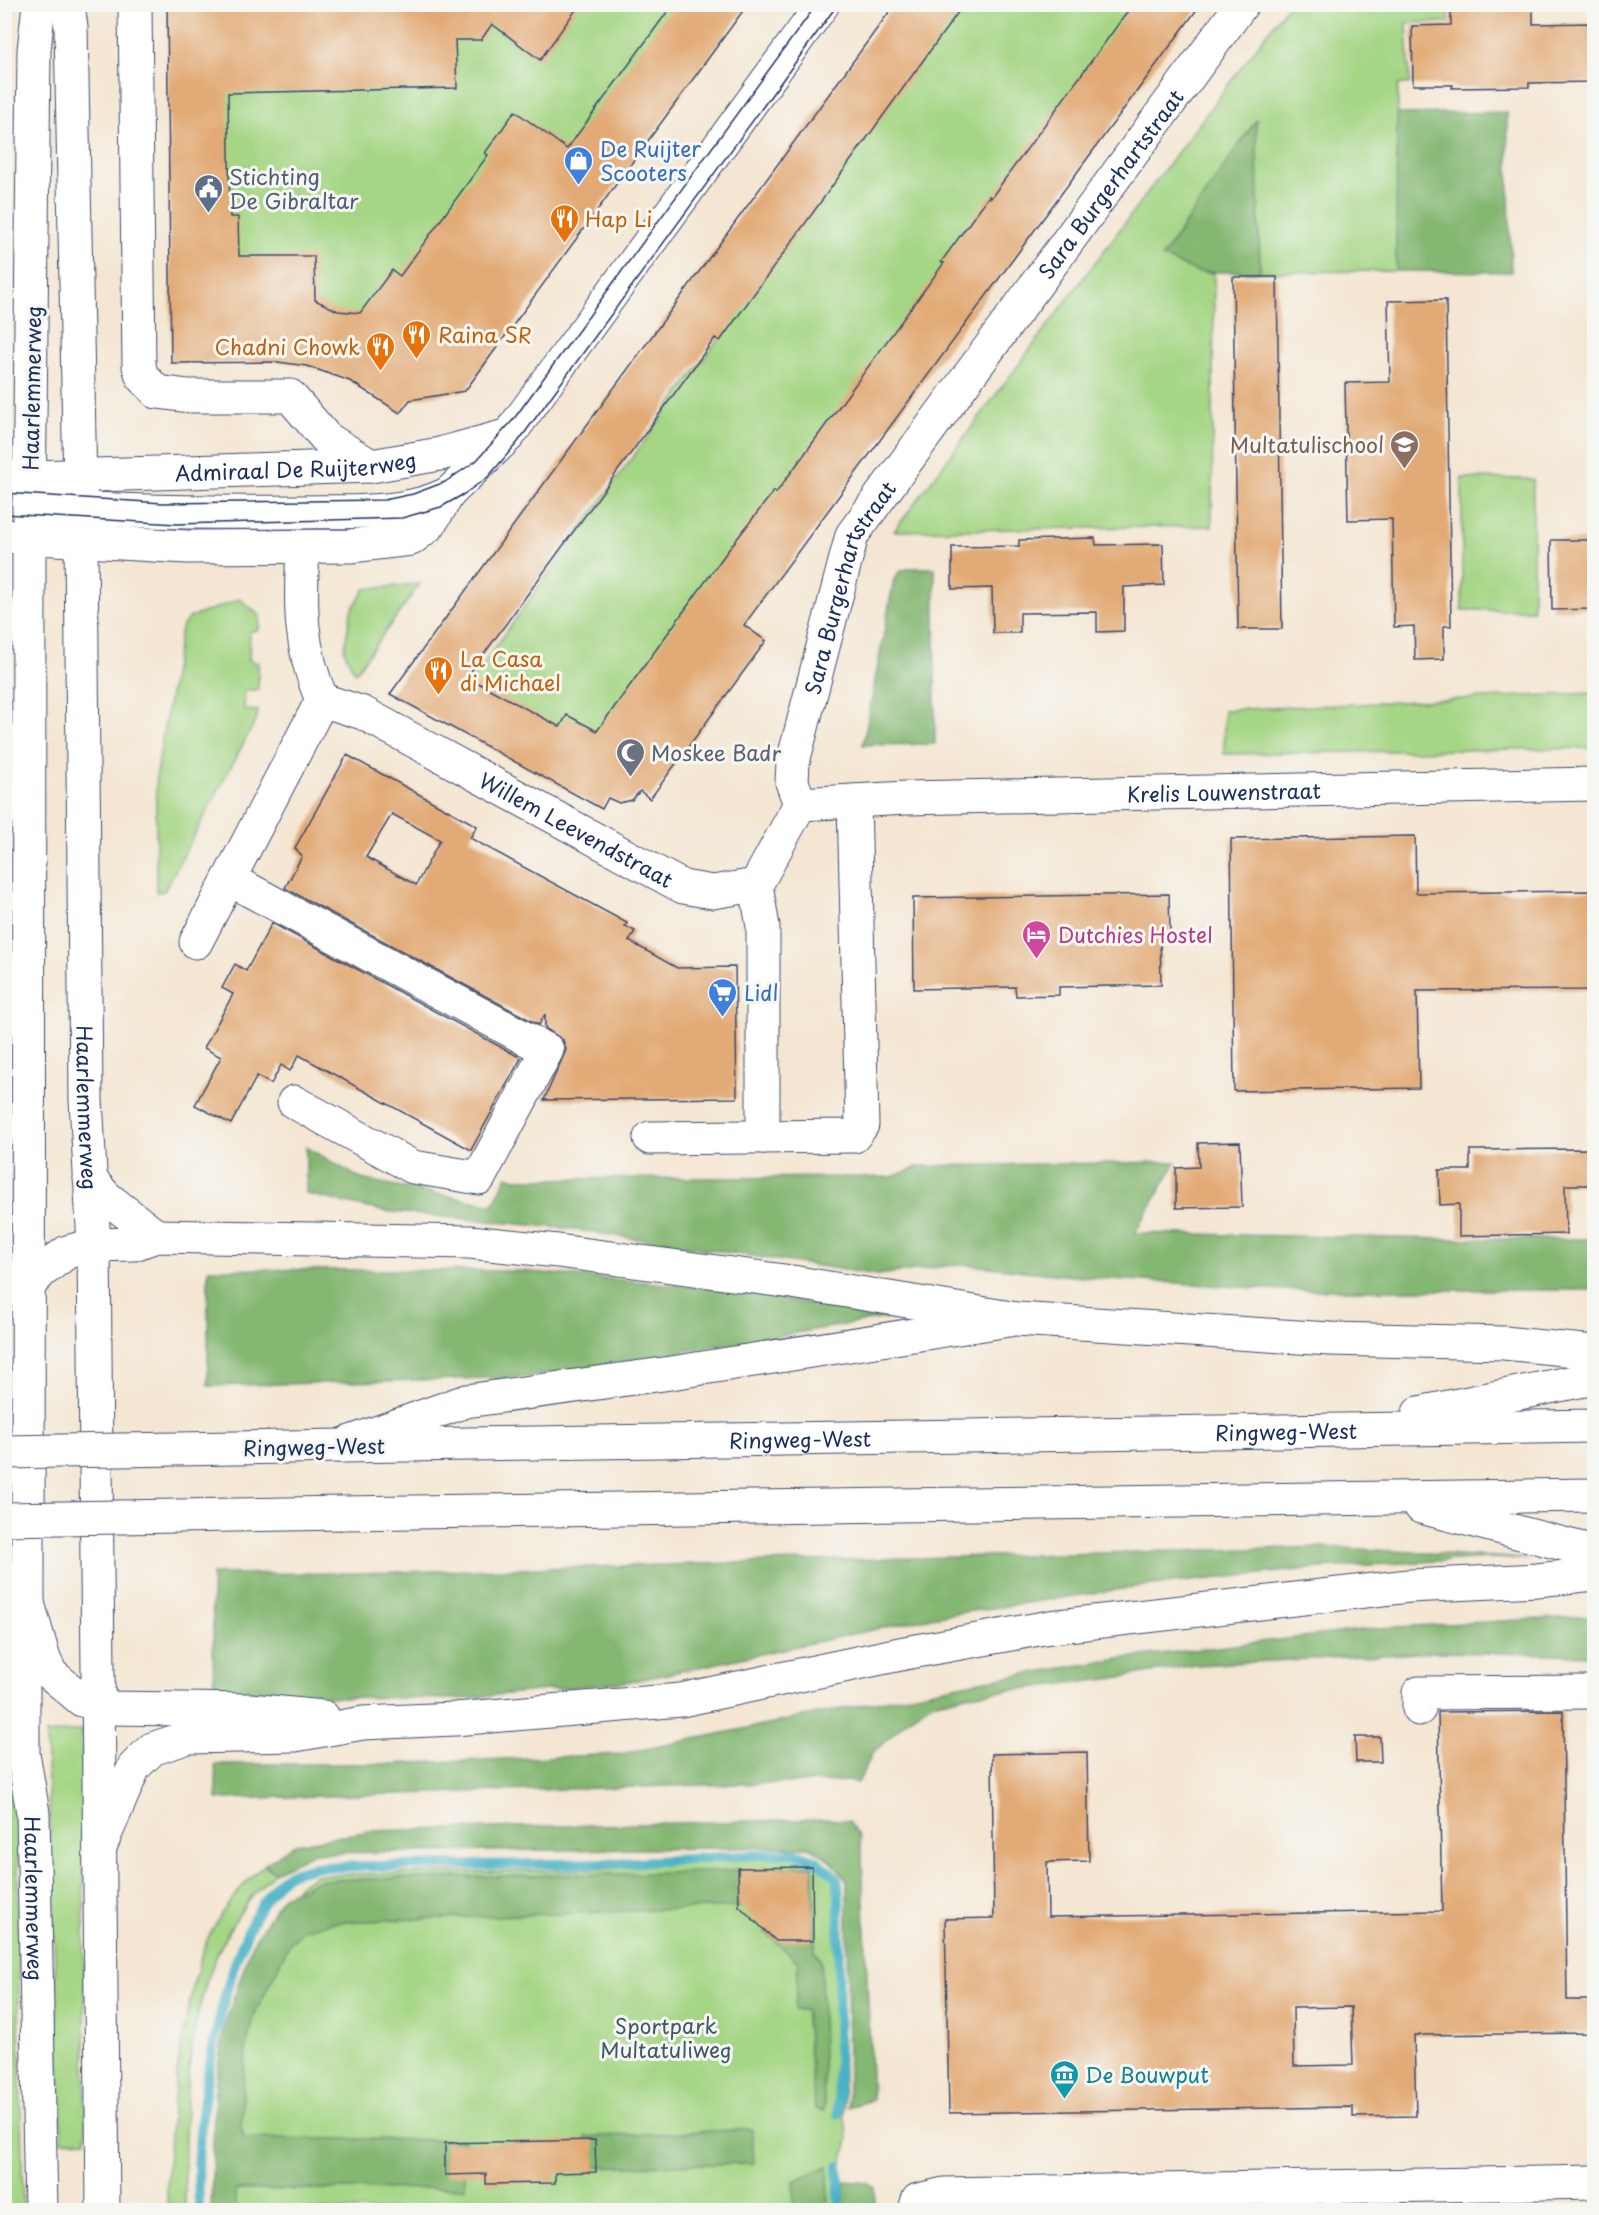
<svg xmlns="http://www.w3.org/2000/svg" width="1599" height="2215" font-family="'Playpen Sans',sans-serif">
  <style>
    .green { fill: #a5d685; stroke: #608272; stroke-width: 1.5 }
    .forest { fill: #84b772; stroke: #507368; stroke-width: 1.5 }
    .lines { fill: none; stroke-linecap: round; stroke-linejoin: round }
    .stream { stroke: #48b3c6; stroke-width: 10 }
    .building { fill: #e2aa76; fill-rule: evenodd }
    .minor-casing { stroke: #3c4a6f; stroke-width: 35 }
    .major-casing { stroke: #3c4a6f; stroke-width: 35 }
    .highway-casing { stroke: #3c4a6f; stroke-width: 35 }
    .minor { stroke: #fff; stroke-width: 33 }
    .major { stroke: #fff; stroke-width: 33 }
    .highway { stroke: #fff; stroke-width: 33 }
    .tram { stroke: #1b2f5e; stroke-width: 1.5 }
    .highway-bridge-casing { stroke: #3c4a6f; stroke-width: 35; stroke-linecap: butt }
    .highway-bridge { stroke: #fff; stroke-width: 33 }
    .labels { text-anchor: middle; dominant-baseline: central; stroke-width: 6; stroke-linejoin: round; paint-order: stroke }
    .shop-label { font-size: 21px; fill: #366cbe; stroke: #f6f6f2; text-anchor: start }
    .service-label { font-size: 21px; fill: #4e5e75; stroke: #f6f6f2; text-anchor: start }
    .street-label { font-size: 21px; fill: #1b2f5e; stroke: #f6f6f2 }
    .food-label { font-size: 21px; fill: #c56008; stroke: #f6f6f2; text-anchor: start }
    .education-label { font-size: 21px; fill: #785e54; stroke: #f6f6f2; text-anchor: end }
    .worship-label { font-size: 21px; fill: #5b616d; stroke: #f6f6f2; text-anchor: start }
    .hotel-label { font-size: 21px; fill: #b23c85; stroke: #f6f6f2; text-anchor: start }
    .park-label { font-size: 21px; fill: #3e5968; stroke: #f6f6f2 }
    .culture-label { font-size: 21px; fill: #0d838f; stroke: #f6f6f2; text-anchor: start }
  </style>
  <rect width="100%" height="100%" fill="#f6f6f2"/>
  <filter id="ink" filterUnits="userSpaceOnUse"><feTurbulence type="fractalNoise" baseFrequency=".0167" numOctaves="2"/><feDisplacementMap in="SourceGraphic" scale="12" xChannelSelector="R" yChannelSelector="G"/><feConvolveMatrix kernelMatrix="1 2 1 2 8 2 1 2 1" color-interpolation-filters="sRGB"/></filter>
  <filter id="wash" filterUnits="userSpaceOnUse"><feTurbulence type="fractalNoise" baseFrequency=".008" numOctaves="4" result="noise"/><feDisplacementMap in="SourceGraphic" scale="24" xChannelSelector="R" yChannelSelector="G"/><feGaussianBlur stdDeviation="1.35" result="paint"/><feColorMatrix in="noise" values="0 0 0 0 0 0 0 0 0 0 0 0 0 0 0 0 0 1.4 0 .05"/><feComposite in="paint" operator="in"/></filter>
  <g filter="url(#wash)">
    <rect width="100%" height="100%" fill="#f4e6d2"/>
    <!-- green -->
    <g class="green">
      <polygon points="4,5 14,5 5,50 5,364"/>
      <polygon points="479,5 700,5 452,345 215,325 215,34"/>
      <polygon points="960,5 1162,5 614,751 467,686"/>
      <polygon points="1288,5 1448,5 1449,22 1407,23 1410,83 1398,85 1396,271 1260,272 1256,121 1198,272 1214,273 1212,526 894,531"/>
      <polygon points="1462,478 1533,479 1533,610 1462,610"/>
      <polygon points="420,584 355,673 344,651 351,611 365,589"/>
      <polygon points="240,599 260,616 259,630 250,631 249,660 258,663 258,690 245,690 244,710 258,711 257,718 164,891 156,892 156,778 181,628 189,618"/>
      <polygon points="1594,693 1594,748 1224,754 1224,710"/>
      <polygon points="4,1579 16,1579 19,2021 23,2210 5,2210"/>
      <polygon points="82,1730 86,2140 62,2141 46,1734"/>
      <polygon points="808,1855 833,1871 839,1896 844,2111 848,2140 840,2171 840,2210 219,2210 222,2128 272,1939 298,1886 316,1875 585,1870"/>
      <path d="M264 1865 275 1872C182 1957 184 2094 185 2210H167C167 2145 174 2080 187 2016 192 1992 196 1968 205 1945 218 1915 239 1887 264 1865Z"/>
    </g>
    <!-- forest -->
    <g class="forest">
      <polygon points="1507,112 1511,272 1396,271 1397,114"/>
      <polygon points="1256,120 1260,272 1198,272 1162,257"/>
      <polygon points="911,568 935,568 935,744 863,745 894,579 900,571"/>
      <polygon points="306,1147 361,1179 493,1205 507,1176 516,1179 892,1177 920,1166 1176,1162 1135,1233 1453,1239 1594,1239 1594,1290 1286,1290 1082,1277 960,1264 878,1275 572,1229 382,1211 306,1194"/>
      <polygon points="208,1269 520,1271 723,1289 892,1317 529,1377 208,1386"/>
      <polygon points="1326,1547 1527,1559 1489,1558 1319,1568 1142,1586 937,1616 634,1681 460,1699 214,1695 212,1574 359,1573"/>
      <polygon points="1594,1616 1594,1655 1437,1652 1196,1665 1108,1679 967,1695 932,1703 908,1719 872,1754 858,1783 846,1781 217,1799 215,1764 391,1764 621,1754 974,1682 1126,1658 1378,1628"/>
      <polygon points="829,1819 849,1821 859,1837 862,1855 872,2100 848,2107 847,1880 831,1860 810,1847 314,1853 275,1872 264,1865 295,1844 369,1831"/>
      <polygon points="813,1865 815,1951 821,1960 824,2111 815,2109 805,2010 795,2010 798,1962 765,1932 765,1906 336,1922 306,1929 290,1943 252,2020 246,2050 241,2126 244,2138 464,2140 465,2188 236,2190 236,2210 211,2210 215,2090 224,2027 252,1944 283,1896 321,1880 711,1872"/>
      <polygon points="752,2129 754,2163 586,2167 586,2137"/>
      <polygon points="828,2166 829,2210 794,2210 794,2181"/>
      <polygon points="844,2181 868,2183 875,2187 875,2210 844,2210"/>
    </g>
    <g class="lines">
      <!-- stream -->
      <g class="stream">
        <polyline points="838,2166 840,2210"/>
        <path d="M199 2210C199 2189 197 2168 199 2147 204 2076 230 1925 284 1877 291 1871 305 1870 314 1867L620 1863 795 1853 817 1861 837 1878 839 1896 838 2114"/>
      </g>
    </g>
    <g id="blocks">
      <!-- building -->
      <g class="building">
        <polygon points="167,4 580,4 540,60 492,24 481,40 455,40 457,88 228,93 230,217 238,217 239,256 314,256 315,300 338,311 360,313 392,270 400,276 488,155 485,153 515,111 567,149 673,4 748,4 465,391 410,400 400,413 350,381 307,366 278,362 171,363"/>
        <polygon points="895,4 964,4 720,341 715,338 467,677 560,727 567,715 597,731 726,553 774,491 776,493 944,263 941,262 989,196 991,198 1133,4 1201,4 744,625 766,641 650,799 640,791 632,800 619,803 608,798 602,809 390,694"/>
        <polygon points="1451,4 1528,4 1533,6 1533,24 1594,23 1594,82 1529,83 1529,87 1452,88 1453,85 1413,85 1412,26 1451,25"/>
        <polygon points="1233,277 1277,277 1282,629 1238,629"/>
        <polygon points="1446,300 1451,626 1444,626 1444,659 1415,660 1414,626 1394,627 1392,519 1348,520 1345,383 1390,382 1388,301"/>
        <polygon points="1095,538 1096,545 1163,544 1164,585 1124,587 1124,631 1097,632 1097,612 1020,613 1020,633 993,633 992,588 952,589 952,547 1019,546 1019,540"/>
        <polygon points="1551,540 1594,540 1594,609 1552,610"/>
        <path d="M347 755 477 826 470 838 627 923 625 926 635 931 629 941 677 968 735 967 737 1098 544 1100 566 1050 563 1040 545 1028V1014L539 1025 285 888 302 856 295 848ZM392 814 440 840 416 885 366 857Z"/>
        <polygon points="1415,836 1416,893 1594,891 1594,990 1417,991 1419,1088 1234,1091 1231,839"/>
        <polygon points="1169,894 1170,933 1160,933 1161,985 1059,987 1059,995 1016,996 1015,987 914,989 913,898"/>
        <polygon points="272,923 521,1058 471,1150 299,1055 290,1071 281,1065 271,1084 257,1076 231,1124 195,1105 221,1057 204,1048 233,994 222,988 235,964 246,971"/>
        <polygon points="1240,1142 1242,1207 1176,1208 1176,1168 1199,1167 1198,1143"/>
        <polygon points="1594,1149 1594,1185 1565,1185 1566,1234 1459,1236 1459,1204 1440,1205 1439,1170 1470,1170 1470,1150"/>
        <path d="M1563 1711 1567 2000H1594V2033L1414 2035 1416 2116 1353 2117V2107L949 2113 945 1919 994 1918 992 1754 1087 1752 1089 1861 1047 1862 1048 1917 1442 1911 1438 1712ZM1351 2007 1353 2065 1294 2066 1293 2008Z"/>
        <polygon points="1355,1737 1380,1737 1381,1762 1356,1762"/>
        <polygon points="812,1867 813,1941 776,1941 739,1906 738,1868"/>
        <polygon points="595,2140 596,2172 555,2173 555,2183 486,2184 486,2174 445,2175 445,2143"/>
      </g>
    </g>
  </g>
  <g filter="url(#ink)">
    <use href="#blocks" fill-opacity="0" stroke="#3c4a6f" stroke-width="1.5"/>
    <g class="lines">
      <defs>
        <g id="minor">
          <polyline points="135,4 139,366 142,376 157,392 189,396 290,396 326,438 371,466"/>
          <path id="s1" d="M4 478 371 466 440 454 506 436"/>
          <path d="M29 505C118 512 206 513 296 512 345 511 405 516 449 493"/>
          <polyline points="4,536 187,547 351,546 411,539 429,525 449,493 508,436 823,4"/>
          <path id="s2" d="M322 700 363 713 683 887 713 892 756 885"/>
          <path id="s3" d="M800 804 792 782 793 762 852 535 1242 4"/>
          <path id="s4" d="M800 804 906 798 1594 784"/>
          <polyline points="229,879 547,1050 479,1178 413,1167 294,1102"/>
          <polyline points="756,885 763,927 763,1137"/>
          <polyline points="756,885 800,804"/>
          <path d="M196 942 322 700C299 647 300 604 303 547"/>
          <polyline points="650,1138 854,1136 862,1125 854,801"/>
          <polyline points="345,1444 466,1401 671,1373 1009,1320"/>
          <polyline points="1419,1709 1419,1693 1594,1692"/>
          <polyline points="915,2210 918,2200 944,2194 1594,2182"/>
        </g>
        <g id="major">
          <path id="s5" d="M39 4 34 50 29 515 28 1603 23 1668V1753L33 1813 41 2210"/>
          <path id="s6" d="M68 4 71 27 81 541 86 1100 94 1245 103 2210"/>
        </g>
        <g id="highway">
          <polyline points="90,1179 106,1197 156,1236"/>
          <polyline points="26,1288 42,1271 67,1252 94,1245 134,1244 156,1236 470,1242 558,1251 792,1282 1017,1319 1330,1339 1504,1343 1594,1352"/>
          <polyline points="1419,1413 1594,1378"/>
          <path id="s7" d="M341 1446 1594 1426"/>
          <polyline points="1421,1507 1594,1552"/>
          <polyline points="342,1513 1594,1495"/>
          <polyline points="28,1603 44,1659 51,1674 82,1700 111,1708 250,1710 323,1717"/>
          <polyline points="100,1847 134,1767 152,1749 188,1737 295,1735 363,1723 455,1719 681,1700 905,1653 1050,1627 1409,1586 1537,1580 1594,1574"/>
        </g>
      </defs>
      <!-- minor casing -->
      <use href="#minor" class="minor-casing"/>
      <!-- major casing -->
      <use href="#major" class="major-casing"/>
      <!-- highway casing -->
      <use href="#highway" class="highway-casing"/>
      <!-- minor -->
      <use href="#minor" class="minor"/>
      <!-- major -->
      <use href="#major" class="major"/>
      <!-- highway -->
      <use href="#highway" class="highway"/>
      <!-- tram -->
      <g class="tram">
        <polyline points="4,493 163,503 384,500 413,494 445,482 476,461 513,420 817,4"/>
        <polyline points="4,514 177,524 402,518 441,507 464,494 488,477 518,442 838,4"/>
      </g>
      <defs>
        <g id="highway-bridge">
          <polyline points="4,1452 341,1446"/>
          <polyline points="4,1519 342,1513"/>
        </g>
      </defs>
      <!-- highway-bridge casing -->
      <use href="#highway-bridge" class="highway-bridge-casing"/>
      <!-- highway-bridge -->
      <use href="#highway-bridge" class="highway-bridge"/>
    </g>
  </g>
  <!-- icons -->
  <defs>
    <symbol id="shop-pin" viewBox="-11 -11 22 30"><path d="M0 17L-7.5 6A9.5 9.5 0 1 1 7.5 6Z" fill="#3f7fe0" stroke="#f6f6f2"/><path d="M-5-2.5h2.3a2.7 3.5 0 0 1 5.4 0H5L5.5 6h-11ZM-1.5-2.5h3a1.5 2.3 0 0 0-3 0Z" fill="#fff"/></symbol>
    <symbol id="civic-pin" viewBox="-11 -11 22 30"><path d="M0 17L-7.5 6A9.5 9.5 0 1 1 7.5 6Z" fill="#5c6f8a" stroke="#f6f6f2"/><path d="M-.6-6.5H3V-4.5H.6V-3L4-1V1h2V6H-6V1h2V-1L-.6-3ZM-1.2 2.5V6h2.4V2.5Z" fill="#fff"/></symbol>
    <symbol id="restaurant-pin" viewBox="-11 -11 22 30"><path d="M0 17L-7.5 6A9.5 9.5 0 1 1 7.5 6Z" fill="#e8710a" stroke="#f6f6f2"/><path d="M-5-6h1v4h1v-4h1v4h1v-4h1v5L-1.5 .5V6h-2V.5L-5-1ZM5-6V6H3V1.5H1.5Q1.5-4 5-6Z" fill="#fff"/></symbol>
    <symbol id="school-pin" viewBox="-11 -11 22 30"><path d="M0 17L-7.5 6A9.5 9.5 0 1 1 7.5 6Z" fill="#8d6e63" stroke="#f6f6f2"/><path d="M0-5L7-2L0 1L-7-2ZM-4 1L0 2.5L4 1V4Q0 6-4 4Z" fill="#fff"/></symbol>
    <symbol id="mosque-pin" viewBox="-11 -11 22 30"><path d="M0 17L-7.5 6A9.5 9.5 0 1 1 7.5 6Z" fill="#6b7280" stroke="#f6f6f2"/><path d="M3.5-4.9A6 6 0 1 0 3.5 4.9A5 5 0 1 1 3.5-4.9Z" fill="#fff"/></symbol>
    <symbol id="hotel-pin" viewBox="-11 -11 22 30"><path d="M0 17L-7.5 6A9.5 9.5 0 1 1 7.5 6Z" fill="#d1479c" stroke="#f6f6f2"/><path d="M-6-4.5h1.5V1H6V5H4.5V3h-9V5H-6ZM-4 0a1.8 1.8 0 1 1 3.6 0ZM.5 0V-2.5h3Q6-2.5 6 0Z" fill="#fff"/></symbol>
    <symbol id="supermarket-pin" viewBox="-11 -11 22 30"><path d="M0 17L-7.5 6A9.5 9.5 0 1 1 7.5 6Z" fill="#3f7fe0" stroke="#f6f6f2"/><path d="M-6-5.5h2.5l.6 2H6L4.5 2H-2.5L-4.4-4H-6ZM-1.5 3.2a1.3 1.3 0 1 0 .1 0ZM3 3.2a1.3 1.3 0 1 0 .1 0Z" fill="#fff"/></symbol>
    <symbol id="museum-pin" viewBox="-11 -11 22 30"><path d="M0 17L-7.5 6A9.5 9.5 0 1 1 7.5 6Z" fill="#0f9aa8" stroke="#f6f6f2"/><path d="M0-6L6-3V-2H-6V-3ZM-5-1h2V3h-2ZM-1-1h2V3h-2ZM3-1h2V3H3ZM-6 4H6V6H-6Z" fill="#fff"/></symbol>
  </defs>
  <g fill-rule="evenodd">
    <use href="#shop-pin" x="562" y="144" width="33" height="45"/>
    <use href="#civic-pin" x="192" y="172" width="33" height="45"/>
    <use href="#restaurant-pin" x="548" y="202" width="33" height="45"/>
    <use href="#restaurant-pin" x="400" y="318" width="33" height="45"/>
    <use href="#restaurant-pin" x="364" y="330" width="33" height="45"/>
    <use href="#school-pin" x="1388" y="428" width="33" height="45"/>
    <use href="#restaurant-pin" x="422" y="654" width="33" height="45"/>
    <use href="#mosque-pin" x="614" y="736" width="33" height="45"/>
    <use href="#hotel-pin" x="1020" y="918" width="33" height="45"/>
    <use href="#supermarket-pin" x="706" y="976" width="33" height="45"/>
    <use href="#museum-pin" x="1048" y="2058" width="33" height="45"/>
  </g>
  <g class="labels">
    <!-- shop labels -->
    <g class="shop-label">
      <text x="600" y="148">De Ruijter<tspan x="600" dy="24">Scooters</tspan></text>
      <text x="744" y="992">Lidl</text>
    </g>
    <!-- service labels -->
    <g class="service-label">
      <text x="229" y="176">Stichting<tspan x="229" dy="24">De Gibraltar</tspan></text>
    </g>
    <!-- street labels -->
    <g class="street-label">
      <text stroke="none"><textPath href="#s3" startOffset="714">Sara Burgerhartstraat</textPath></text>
      <text transform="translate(31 388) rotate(-89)">Haarlemmerweg</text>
      <text stroke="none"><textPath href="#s1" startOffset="292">Admiraal De Ruijterweg</textPath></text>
      <text stroke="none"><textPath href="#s3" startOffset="228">Sara Burgerhartstraat</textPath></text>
      <text stroke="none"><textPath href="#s4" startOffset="424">Krelis Louwenstraat</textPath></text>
      <text stroke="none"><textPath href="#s2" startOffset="286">Willem Leevendstraat</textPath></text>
      <text stroke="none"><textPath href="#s6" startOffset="1104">Haarlemmerweg</textPath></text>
      <text stroke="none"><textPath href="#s7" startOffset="945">Ringweg-West</textPath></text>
      <text stroke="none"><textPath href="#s7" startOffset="459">Ringweg-West</textPath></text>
      <text transform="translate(314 1446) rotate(-1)">Ringweg-West</text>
      <text stroke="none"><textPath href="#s5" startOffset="1896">Haarlemmerweg</textPath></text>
    </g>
    <!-- food labels -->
    <g class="food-label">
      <text x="585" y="218">Hap Li</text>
      <text x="438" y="334">Raina SR</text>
      <text x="360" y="346" text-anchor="end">Chadni Chowk</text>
      <text x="460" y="658">La Casa<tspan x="460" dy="24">di Michael</tspan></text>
    </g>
    <!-- education labels -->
    <g class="education-label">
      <text x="1384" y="444">Multatulischool</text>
    </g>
    <!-- worship labels -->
    <g class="worship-label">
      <text x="651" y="752">Moskee Badr</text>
    </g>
    <!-- hotel labels -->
    <g class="hotel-label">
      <text x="1058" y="934">Dutchies Hostel</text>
    </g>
    <!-- park labels -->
    <g class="park-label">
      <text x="666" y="2025">Sportpark<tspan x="666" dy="24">Multatuliweg</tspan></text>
    </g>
    <!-- culture labels -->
    <g class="culture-label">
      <text x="1085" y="2074">De Bouwput</text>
    </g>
  </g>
  <!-- margin -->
  <rect width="1599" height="2215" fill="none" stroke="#f6f6f2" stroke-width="24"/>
</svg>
